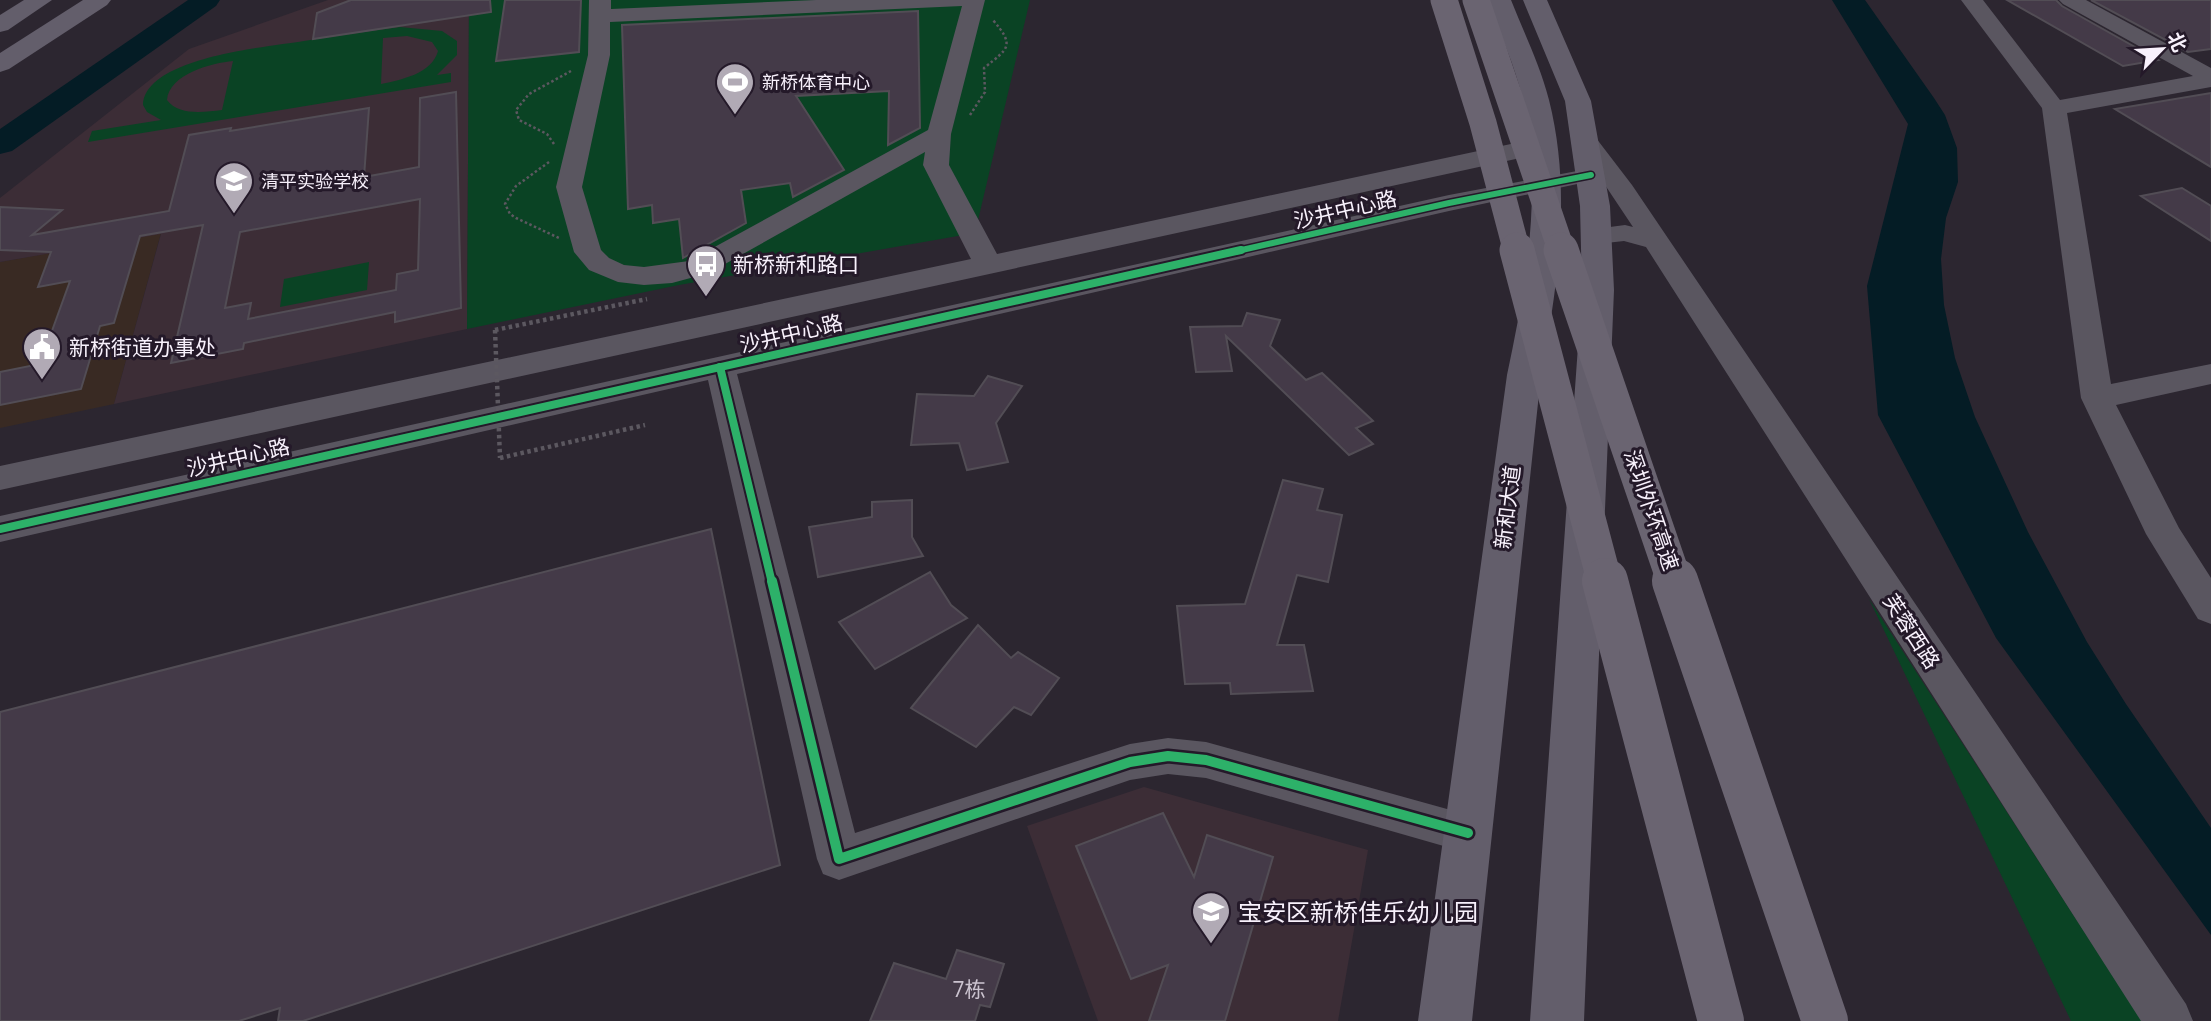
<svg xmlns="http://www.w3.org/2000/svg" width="2211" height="1021" font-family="'Open Sans','Noto Sans SC',sans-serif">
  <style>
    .commercial { fill: #392a23 }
    .education { fill: #3c2d36 }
    .green { fill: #0a4324; fill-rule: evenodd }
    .water { fill: #041c25 }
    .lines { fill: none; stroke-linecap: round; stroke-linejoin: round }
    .river { fill: #041c25; fill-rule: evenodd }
    .building { fill: #443a48; stroke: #524d55; stroke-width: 2; fill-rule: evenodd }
    .path-far1 { stroke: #5c5860; stroke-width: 2.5; stroke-dasharray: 2.5 2.5; stroke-linecap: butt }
    .path { stroke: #5c5860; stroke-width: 4.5; stroke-dasharray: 3.5 3.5; stroke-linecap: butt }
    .minor { fill: #5a5660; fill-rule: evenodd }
    .major { fill: #635e6b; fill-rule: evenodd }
    .path-bridge { stroke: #5c5860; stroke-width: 4.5; stroke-dasharray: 3.5 3.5; stroke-linecap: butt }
    .highway-bridge-far2 { stroke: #6a6471; stroke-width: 27 }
    .highway-bridge-far1 { stroke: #6a6471; stroke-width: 35 }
    .highway-bridge { stroke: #6a6471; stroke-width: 46 }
    .cycleway-far2-casing { stroke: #241929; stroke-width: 9 }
    .cycleway-far1-casing { stroke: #241929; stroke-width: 12 }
    .cycleway-casing { stroke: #241929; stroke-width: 15 }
    .cycleway-far2 { stroke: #2db169; stroke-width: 6 }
    .cycleway-far1 { stroke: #2db169; stroke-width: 8 }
    .cycleway { stroke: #2db169; stroke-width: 10 }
    .labels { text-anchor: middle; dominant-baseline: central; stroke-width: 6; stroke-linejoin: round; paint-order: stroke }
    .far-poi-label { font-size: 18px; fill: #f8f1fc; stroke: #241929; text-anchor: start }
    .street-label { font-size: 21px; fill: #f8f1fc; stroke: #241929 }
    .poi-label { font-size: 21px; fill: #f8f1fc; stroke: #241929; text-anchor: start }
    .near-number-label { font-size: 21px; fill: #cbc3cf }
    .near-poi-label { font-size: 24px; fill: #f8f1fc; stroke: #241929; text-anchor: start }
  </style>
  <rect width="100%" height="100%" fill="#2c2630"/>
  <!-- commercial -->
  <polygon class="commercial" points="161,233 114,404 0,428 0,262"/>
  <!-- education -->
  <g class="education">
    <polygon points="328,0 469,0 467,329 114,404 161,234 0,262 0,198 189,49"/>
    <polygon points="1144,787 1368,850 1338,1021 1098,1021 1027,826"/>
  </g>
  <!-- green -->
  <g class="green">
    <polygon points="469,0 1030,0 975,233 679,285 467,329"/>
    <path d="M400 27 442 31 457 41V55L437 75 451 73V82L88 142 92 131 161 120 147 112 143 105C145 57 268 47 304 41 336 36 368 31 400 27ZM407 36 432 42 438 51C432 74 400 80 381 84L383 38ZM233 61 222 110C204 112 179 116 167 100 169 74 212 63 233 61Z"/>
    <polygon points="369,262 367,290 280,307 284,279"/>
    <polygon points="1869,599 2142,1021 2071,1021"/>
  </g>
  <!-- water -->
  <polygon class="water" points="1832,0 1865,0 1934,98 1945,115 1957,148 1958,182 1946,218 1941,259 1944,305 1955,358 1975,417 2028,532 2087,642 2126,704 2211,828 2211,935 1996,638 1878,415 1867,286 1908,124"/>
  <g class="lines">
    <!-- river -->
    <polygon class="river" points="188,0 220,0 216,6 12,151 0,154 0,129"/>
  </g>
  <!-- building -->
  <g class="building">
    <polygon points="351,0 490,0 491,12 313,39 317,13"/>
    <polygon points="505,0 581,0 579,52 496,61"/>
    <polygon points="2007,0 2056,0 2062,6 2158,60 2123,66"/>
    <polygon points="2091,0 2211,0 2211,49 2188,52"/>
    <polygon points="918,11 920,128 888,145 889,91 796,96 844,170 793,197 790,183 741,190 746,223 683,258 679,219 653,223 652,205 628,209 622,25"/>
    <path d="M456 92 461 308 395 322V312L244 343 243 349 171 363 203 225 140 236 114 323 100 326 81 389 0 405V372L40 364 70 281 38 287 51 252 0 250V207L62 210 32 235 169 211 189 135 231 128 230 131 369 108 364 177 419 167 420 98ZM420 199 418 270 397 274 396 290 248 319 251 303 225 308 240 232Z"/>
    <polygon points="2211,93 2211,167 2115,109"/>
    <polygon points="2182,188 2211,206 2211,241 2141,196"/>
    <polygon points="1247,313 1280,320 1270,346 1306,380 1322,373 1373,421 1356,428 1373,444 1349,455 1226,336 1232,371 1196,372 1190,327 1242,326"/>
    <polygon points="988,376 1022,386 996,423 1008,462 967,470 959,443 911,445 917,394 974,396"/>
    <polygon points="1283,480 1323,489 1317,510 1342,515 1328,582 1297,575 1277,645 1304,645 1313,691 1231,694 1230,683 1185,684 1177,606 1245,604"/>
    <polygon points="912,500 912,537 923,556 818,577 809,527 872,517 872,502"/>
    <polygon points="711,529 780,865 303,1021 278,1021 280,1008 239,1021 0,1021 0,712"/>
    <polygon points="930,572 951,605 967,618 875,669 839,622"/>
    <polygon points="978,625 1011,658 1018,652 1059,678 1031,715 1014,707 976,747 911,708"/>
    <polygon points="1163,813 1194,877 1207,835 1273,857 1225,1021 1149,1021 1168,965 1131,979 1076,846"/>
    <polygon points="957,950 1004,964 990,1007 980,1005 975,1021 870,1021 894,963 946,979"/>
  </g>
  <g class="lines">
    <!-- path-far1 -->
    <g class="path-far1">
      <path d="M970 115 985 92 984 68C1009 48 1015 46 993 20"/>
      <polyline points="554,144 547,134 519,120 516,110 529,94 571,71"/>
      <polyline points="549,162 516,186 505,204 510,214 516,218 559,238"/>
    </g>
    <!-- path -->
    <g class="path">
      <polyline points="495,330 647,299"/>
      <polyline points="500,458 645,425"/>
    </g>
    <!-- minor -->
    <g class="minor">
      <path d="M589 0H611V9L816 0H985L951 134 949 165 997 254 1543 137 1552 140 1556 145 1552 150 1543 153 0 490V466L971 259 923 165 925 152 709 273 672 283 644 285 618 282 589 270 574 252 556 187 588 55ZM962 6 928 130 689 261 644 267 624 265 609 258 601 250 582 187 610 55V22Z"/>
      <polygon points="1961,0 1983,0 2060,100 2193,76 2063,4 2059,0 2086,0 2211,68 2211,87 2067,113 2111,384 2211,364 2211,384 2116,405 2179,528 2211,578 2211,624 2198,619 2146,534 2081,398 2042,108"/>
      <polygon points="1587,135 1596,138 1632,185 2186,1004 2193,1021 2141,1021 1646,247 1624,241 1597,244 1587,242 1583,236 1587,230 1625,225 1633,227 1601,179 1449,211 737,374 855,833 1130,744 1168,738 1206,742 1483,819 1490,833 1483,847 1468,853 1206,778 1168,774 1130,780 839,880 823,874 817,859 708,380 0,542 0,516 1449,195 1593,168 1574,143 1578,138"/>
    </g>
    <!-- major -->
    <g class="major">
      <polygon points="24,0 52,0 8,30 0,32 0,15"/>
      <polygon points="83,0 111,0 107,5 9,69 0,72 0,53"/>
      <path d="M1487 0H1511C1524 33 1540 65 1549 100 1572 191 1558 284 1541 375L1472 1021H1418L1507 375C1526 285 1543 192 1523 100 1515 66 1500 33 1487 0Z"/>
      <polygon points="1523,0 1547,0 1591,101 1610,206 1614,290 1584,1021 1530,1021 1582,290 1580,206 1565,101"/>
    </g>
    <!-- path-bridge -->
    <polyline class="path-bridge" points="495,330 500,458"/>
    <!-- highway-bridge-far2 -->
    <g class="highway-bridge-far2">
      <polyline points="1444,0 1483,123 1517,252"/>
      <polyline points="1476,0 1562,252"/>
    </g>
    <!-- highway-bridge-far1 -->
    <g class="highway-bridge-far1">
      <polyline points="1517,250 1605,583"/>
      <polyline points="1561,250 1675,583"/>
    </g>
    <!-- highway-bridge -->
    <g class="highway-bridge">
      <polyline points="1605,581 1721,1021"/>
      <polyline points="1675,581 1825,1021"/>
    </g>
    <defs>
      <polyline id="cycleway-far2" points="1233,252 1449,203 1591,175"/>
      <g id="cycleway-far1">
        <polyline points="720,367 772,583"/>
        <polyline points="0,529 1241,250"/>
      </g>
      <polyline id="cycleway" points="772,581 839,859 1130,762 1168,756 1206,760 1468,833"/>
    </defs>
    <!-- cycleway-far2 casing -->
    <use href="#cycleway-far2" class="cycleway-far2-casing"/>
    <!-- cycleway-far1 casing -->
    <use href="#cycleway-far1" class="cycleway-far1-casing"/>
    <!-- cycleway casing -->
    <use href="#cycleway" class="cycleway-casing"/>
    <!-- cycleway-far2 -->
    <use href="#cycleway-far2" class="cycleway-far2"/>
    <!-- cycleway-far1 -->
    <use href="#cycleway-far1" class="cycleway-far1"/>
    <!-- cycleway -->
    <use href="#cycleway" class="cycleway"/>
  </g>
  <!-- icons -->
  <defs>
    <symbol id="stadium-pin" viewBox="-11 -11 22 30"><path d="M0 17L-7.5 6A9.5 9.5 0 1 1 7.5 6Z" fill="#b1aab5" stroke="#241929"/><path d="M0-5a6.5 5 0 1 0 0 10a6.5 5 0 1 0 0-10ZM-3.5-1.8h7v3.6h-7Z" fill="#fff"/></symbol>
    <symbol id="school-pin" viewBox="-11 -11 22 30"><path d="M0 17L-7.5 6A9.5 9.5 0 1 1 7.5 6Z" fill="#b1aab5" stroke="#241929"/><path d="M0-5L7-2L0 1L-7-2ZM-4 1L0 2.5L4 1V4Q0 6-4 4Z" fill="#fff"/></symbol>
    <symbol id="bus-pin" viewBox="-11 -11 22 30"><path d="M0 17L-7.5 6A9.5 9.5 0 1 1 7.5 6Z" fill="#b1aab5" stroke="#241929"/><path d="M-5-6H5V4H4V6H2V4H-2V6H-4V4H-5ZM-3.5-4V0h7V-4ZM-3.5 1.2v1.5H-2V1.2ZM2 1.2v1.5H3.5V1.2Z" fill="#fff"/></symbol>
    <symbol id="civic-pin" viewBox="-11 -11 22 30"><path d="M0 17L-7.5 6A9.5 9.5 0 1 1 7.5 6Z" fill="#b1aab5" stroke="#241929"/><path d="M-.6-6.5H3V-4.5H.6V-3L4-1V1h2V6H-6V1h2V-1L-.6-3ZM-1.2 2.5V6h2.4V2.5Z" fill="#fff"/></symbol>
  </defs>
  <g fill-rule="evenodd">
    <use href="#stadium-pin" x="713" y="60" width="44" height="60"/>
    <use href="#school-pin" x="212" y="159" width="44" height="60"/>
    <use href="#bus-pin" x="684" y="242" width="44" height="60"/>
    <use href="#civic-pin" x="20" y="325" width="44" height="60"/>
    <use href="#school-pin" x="1189" y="889" width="44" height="60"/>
  </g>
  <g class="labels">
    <!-- far-poi labels -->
    <g class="far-poi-label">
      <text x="762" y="82">新桥体育中心</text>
      <text x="261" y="181">清平实验学校</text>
    </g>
    <!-- street labels -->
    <g class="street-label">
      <text transform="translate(1345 209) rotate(-13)">沙井中心路</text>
      <text transform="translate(791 333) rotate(-13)">沙井中心路</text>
      <text transform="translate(238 457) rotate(-13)">沙井中心路</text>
      <text transform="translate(1507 507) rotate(-83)">新和大道</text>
      <text transform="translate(1652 510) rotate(71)">深圳外环高速</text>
      <text transform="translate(1912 631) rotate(57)">芙蓉西路</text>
    </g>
    <!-- poi labels -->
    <g class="poi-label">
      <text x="733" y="264">新桥新和路口</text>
      <text x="69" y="347">新桥街道办事处</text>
    </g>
    <!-- near-number labels -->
    <g class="near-number-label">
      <text x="969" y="989">7栋</text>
    </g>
    <!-- near-poi labels -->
    <g class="near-poi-label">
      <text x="1238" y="911">宝安区新桥佳乐幼儿园</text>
    </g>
  </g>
  <!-- north arrow -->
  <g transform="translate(2162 49) rotate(65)" stroke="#241929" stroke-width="5" paint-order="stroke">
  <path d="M0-5L12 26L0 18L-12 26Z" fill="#f8f1fc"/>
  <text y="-10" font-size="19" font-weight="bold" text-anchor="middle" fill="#f8f1fc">北</text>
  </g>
</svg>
